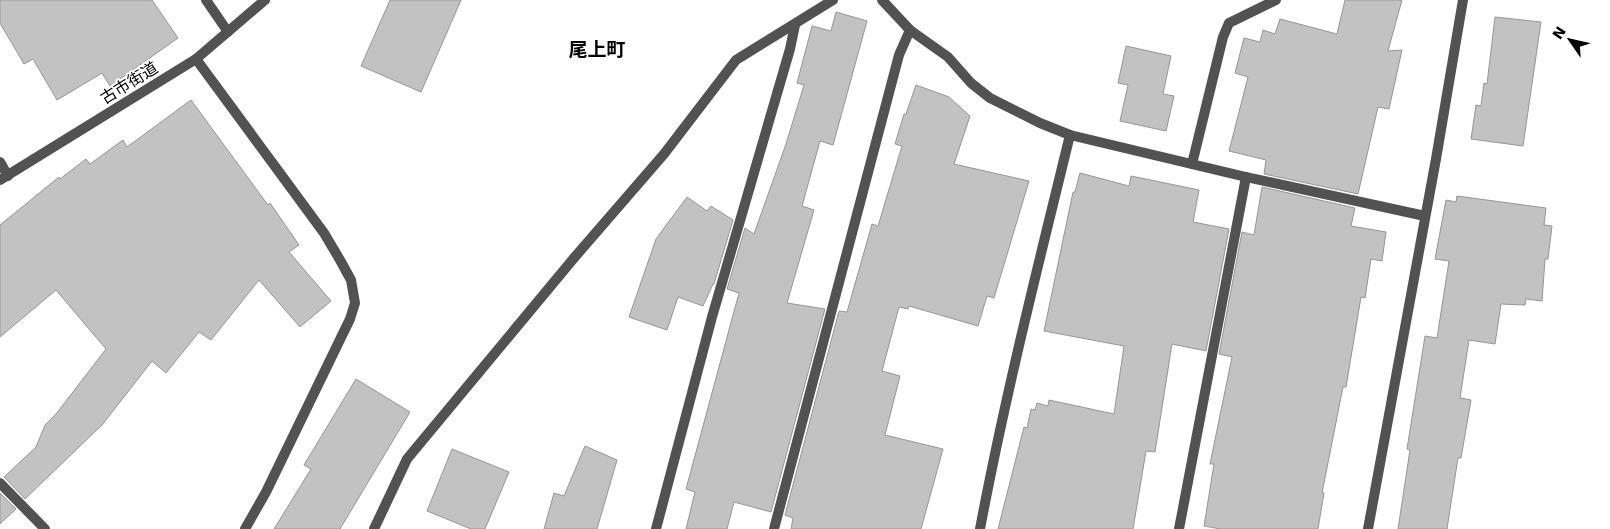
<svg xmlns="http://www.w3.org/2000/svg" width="1610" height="529" font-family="'DejaVu Sans','Noto Sans JP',sans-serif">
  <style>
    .building { fill: #c2c2c2; stroke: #969696 }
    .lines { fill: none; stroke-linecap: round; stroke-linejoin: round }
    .service { stroke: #525252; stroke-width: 10 }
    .minor { stroke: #525252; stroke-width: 10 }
    .tertiary { stroke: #525252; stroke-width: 10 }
    .labels { text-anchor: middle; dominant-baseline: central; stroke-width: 4; stroke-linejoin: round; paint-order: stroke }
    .street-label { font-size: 16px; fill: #000; stroke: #fff }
    .quarter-label { font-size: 19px; font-weight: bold; fill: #000; stroke: #fff }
  </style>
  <rect width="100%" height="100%" fill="#fff"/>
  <!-- building -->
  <g class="building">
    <polygon points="0,0 152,0 178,38 110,86 102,73 57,100 33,59 24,64 0,23"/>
    <polygon points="390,0 461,0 421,92 361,66"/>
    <polygon points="1345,0 1402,0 1388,51 1402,50 1389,109 1378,107 1358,194 1264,174 1266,160 1229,151 1248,77 1235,73 1244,38 1260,42 1263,30 1275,34 1280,19 1337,34"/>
    <polygon points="836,12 867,21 833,145 820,141 802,206 814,210 787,303 825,309 771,512 734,502 727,529 686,529 695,492 686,489 739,293 727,289 745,228 754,234 786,144 804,85 797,83 812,26 831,31"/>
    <polygon points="1495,17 1541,22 1523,146 1471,139 1476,105 1481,106 1484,83 1487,84"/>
    <polygon points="1126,46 1171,56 1163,94 1174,96 1166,131 1120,121 1128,85 1118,83"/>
    <polygon points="916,85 949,97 970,116 954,164 1029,181 994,298 987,296 978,326 909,306 908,309 899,307 882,371 900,376 885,435 943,449 921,529 791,529 793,518 785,515 839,311 847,312 872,224 878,226 902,146 895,144 904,114 906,114"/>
    <polygon points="191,100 268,205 270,203 299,245 289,252 331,301 300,327 259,280 211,340 199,332 166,373 152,361 102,425 25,499 4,477 36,447 45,425 56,414 106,349 56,290 0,337 0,225 59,177 60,179 86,159 90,164 123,140 127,147"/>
    <polygon points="1080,173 1129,186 1131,176 1199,190 1193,222 1229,229 1206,351 1172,344 1155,452 1146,451 1133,529 998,529 1024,427 1027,428 1031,409 1035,410 1037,403 1048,406 1049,400 1114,414 1124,346 1044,331 1073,192 1075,192"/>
    <polygon points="1262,187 1355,208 1351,226 1386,232 1382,261 1371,259 1365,298 1361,297 1346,387 1343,387 1322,493 1324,493 1318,529 1220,529 1204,526 1214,464 1210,464 1232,357 1219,354 1242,232 1254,235"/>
    <polygon points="1457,196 1546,208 1544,225 1552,226 1548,259 1545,259 1542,301 1526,299 1525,305 1501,304 1495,344 1469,340 1460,398 1471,400 1461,458 1458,458 1447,529 1398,529 1410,450 1407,449 1425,336 1437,338 1449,261 1435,259 1446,200 1456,202"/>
    <polygon points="687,197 707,211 711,206 733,220 714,284 713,284 703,306 678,297 667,330 629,317 656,239"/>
    <polygon points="356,379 410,412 340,529 274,529 311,469 304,465"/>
    <polygon points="585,446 617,460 597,529 544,529 554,493 564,496"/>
    <polygon points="452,449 509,472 485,529 471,529 427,511"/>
    <polygon points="0,493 16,509 0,524"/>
  </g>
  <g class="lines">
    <!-- service -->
    <polyline class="service" points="0,162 8,176"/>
    <!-- minor -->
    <g class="minor">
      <polyline points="206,0 228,32"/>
      <polyline points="882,0 910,30 948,57 971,83 990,98 1040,123 1070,135 1246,177 1425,216"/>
      <polyline points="196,59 324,233 340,260 351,280 355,303 350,319 266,492 245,529"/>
      <polyline points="1192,164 1223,37 1229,23 1276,0"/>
      <polyline points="0,483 45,529"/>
      <polyline points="374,529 407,459 574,258 664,154 736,60 833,0"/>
      <polyline points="656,529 712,317 790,49 795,25"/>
      <polyline points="774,529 899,55 910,30"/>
      <path d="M980 529C1005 396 1038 266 1070 135"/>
      <polyline points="1179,529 1246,177"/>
      <polyline points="1368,529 1436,159 1463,0"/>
    </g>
    <!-- tertiary -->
    <polyline class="tertiary" points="0,180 196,59 265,0"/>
  </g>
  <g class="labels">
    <!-- street labels -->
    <g class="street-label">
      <text transform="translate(129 83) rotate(-32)">古市街道</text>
    </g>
    <!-- quarter labels -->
    <g class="quarter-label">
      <text x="597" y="49">尾上町</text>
    </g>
  </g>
  <!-- north arrow -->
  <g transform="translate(1570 40) rotate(304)" stroke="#ffffff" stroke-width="4" paint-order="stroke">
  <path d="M0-4L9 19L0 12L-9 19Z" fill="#000000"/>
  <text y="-8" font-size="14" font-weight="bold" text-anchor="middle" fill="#000000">N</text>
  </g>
</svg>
